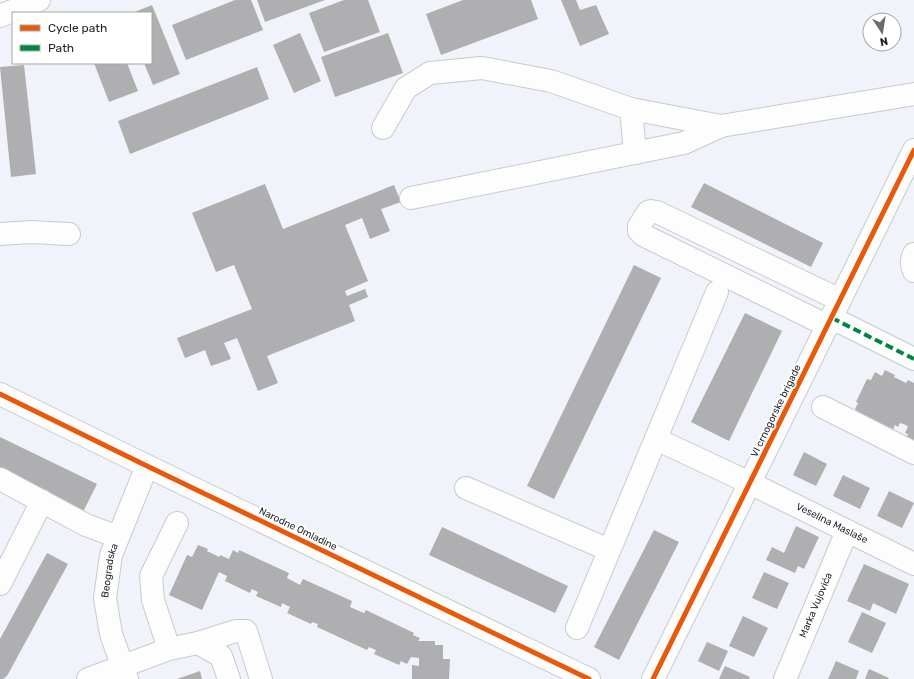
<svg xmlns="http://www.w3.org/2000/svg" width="914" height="679" font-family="Rubik,sans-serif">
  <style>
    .building { fill: #afaeb0 }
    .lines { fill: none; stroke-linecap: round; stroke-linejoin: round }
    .minor-casing { stroke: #c7cacf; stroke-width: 24 }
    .minor { stroke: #fdfdfe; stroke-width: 22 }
    .quiet { stroke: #00873e; stroke-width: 4; stroke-dasharray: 8 4; stroke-linecap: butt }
    .cycleway-casing { stroke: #fff; stroke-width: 8 }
    .cycleway { stroke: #e8590c; stroke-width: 5 }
    .labels { text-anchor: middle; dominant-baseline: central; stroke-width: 4; stroke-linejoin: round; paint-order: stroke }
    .street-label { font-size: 10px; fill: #1f2124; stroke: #fff }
  </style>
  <rect width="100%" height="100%" fill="#f0f4fa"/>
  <!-- building -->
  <g class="building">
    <polygon points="235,0 251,0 263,30 186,60 172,25"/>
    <polygon points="257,0 325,0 265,22"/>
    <polygon points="344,0 368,0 380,32 324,52 309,13"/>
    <polygon points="463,0 531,0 538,19 441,55 426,14"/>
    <polygon points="561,0 576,0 580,10 596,5 609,34 580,46"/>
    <polygon points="152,5 180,74 153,85 144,63 151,63 151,13 132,13"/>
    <polygon points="300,33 321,81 294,93 273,45"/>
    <polygon points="388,33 403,73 335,97 321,57"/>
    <polygon points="94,63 127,63 138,91 109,102"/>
    <polygon points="24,65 36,174 11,177 0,67"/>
    <polygon points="257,67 269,99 130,154 118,121"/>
    <polygon points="704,183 823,243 811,267 691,207"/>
    <polygon points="265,184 283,229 394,185 401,202 381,209 390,231 370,239 362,218 345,225 368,281 345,291 347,296 365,289 368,297 349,305 355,321 267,356 278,383 258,391 237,338 224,343 231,359 211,366 205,350 185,358 177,338 252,309 234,265 216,272 192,213"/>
    <polygon points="634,265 661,278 554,499 527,486"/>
    <polygon points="745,313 782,331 729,441 691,422"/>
    <polygon points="885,370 895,375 894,377 906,383 908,380 914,383 914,444 906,438 908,434 905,433 908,427 906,425 900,423 898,427 895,425 892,432 883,428 884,425 872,419 869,423 855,414 857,411 855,409 858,403 856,402 867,379 871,380 875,372 882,376"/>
    <polygon points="0,437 97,484 83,512 0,471"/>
    <polygon points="804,452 827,464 816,486 793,475"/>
    <polygon points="843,475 870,488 860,509 833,496"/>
    <polygon points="889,491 914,503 902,528 877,516"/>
    <polygon points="796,526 819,537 804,569 798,566 795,573 766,560 772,547 784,553"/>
    <polygon points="442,527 568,586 555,613 429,555"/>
    <polygon points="654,530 679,542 619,660 594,647"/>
    <polygon points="198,545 208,549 207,551 219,557 220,555 229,559 233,550 238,553 239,550 289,573 287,578 300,585 303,579 352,601 350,607 364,613 366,610 414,633 413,635 420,638 418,641 435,641 435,645 443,645 443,659 450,659 449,679 412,679 412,665 419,666 419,658 411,657 407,664 401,661 399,665 374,654 376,650 369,647 367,650 317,627 318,624 312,622 311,624 287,613 290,607 282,603 281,607 256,596 258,592 252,589 250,593 225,581 227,576 219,572 202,610 169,595 187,555 192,557"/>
    <polygon points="47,553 68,564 7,676 3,679 0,679 0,639"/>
    <polygon points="864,564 909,584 896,614 873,603 870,611 847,601"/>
    <polygon points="764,572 789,583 777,609 752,598"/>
    <polygon points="862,612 886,623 872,653 848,642"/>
    <polygon points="743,616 768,628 754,657 729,646"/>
    <polygon points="707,642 728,651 719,671 698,661"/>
    <polygon points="836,661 859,671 856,679 828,679"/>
    <polygon points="725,666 750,677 749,679 719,679"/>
    <polygon points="869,669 889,678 888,679 865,679"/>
    <polygon points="200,671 202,679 177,679"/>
  </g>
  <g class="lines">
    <defs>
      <g id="minor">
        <polyline points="0,16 39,0"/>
        <polyline points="631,109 635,153"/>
        <polyline points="383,128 406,88 430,73 482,68 551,81 631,109 721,126 914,94"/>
        <polyline points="411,198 684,143 721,126"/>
        <polyline points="0,234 31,232 69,234"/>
        <path d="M914 254C911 260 911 265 914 271"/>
        <polyline points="832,318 914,359"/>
        <polyline points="828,326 643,235 639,231 639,226 648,212 651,211 657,212 840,300"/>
        <polyline points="0,394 147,466 589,679"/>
        <polyline points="823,407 914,453"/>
        <path id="s1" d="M656 439 750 483 914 564"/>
        <polyline points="0,479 86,525 118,537"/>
        <polyline points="466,488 609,550"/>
        <polyline points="0,584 42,501"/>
        <polyline points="577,628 717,292"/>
        <polyline points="198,643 221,656 229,679"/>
        <polyline points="169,649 153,600 151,576 177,523"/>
        <polyline points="88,679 169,649 198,643 236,631 246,631 261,679"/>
        <path id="s2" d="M127 679 111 634 105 598 111 555 147 466"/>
        <polyline points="653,679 914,150"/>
        <path id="s3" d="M785 679 847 531"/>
      </g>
    </defs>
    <!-- minor casing -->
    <use href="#minor" class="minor-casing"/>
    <!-- minor -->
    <use href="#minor" class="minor"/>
    <!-- quiet -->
    <polyline class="quiet" points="832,318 914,359"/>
    <defs>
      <g id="cycleway">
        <polyline points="0,394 147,466 589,679"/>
        <polyline points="653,679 914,150"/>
      </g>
    </defs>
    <!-- cycleway casing -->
    <use href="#cycleway" class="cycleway-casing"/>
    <!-- cycleway -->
    <use href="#cycleway" class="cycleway"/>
  </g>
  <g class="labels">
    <!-- street labels -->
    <g class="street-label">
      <text transform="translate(776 411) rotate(-64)">VI crnogorske brigade</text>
      <text stroke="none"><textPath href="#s1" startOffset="195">Veselina Maslaše</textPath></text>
      <text transform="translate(298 529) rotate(26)">Narodne Omladine</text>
      <text stroke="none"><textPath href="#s2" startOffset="112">Beogradska</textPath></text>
      <text stroke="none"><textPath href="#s3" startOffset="80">Marka Vujovića</textPath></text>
    </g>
  </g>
  <!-- legend -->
  <rect x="12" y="12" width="140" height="52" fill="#ffffff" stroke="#a5a6a7"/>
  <rect x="20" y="25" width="20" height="6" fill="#e8590c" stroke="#a5a6a7"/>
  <text x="48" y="32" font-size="12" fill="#1f2124">Cycle path</text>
  <rect x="20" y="45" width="20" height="6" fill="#00873e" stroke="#a5a6a7"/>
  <text x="48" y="52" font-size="12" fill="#1f2124">Path</text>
  <!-- north arrow -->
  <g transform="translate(882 32) rotate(168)"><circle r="19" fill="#ffffff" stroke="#a5a6a7"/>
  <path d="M0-3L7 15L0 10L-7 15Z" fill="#686b6f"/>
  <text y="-6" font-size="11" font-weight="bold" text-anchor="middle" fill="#1f2124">N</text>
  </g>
</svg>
